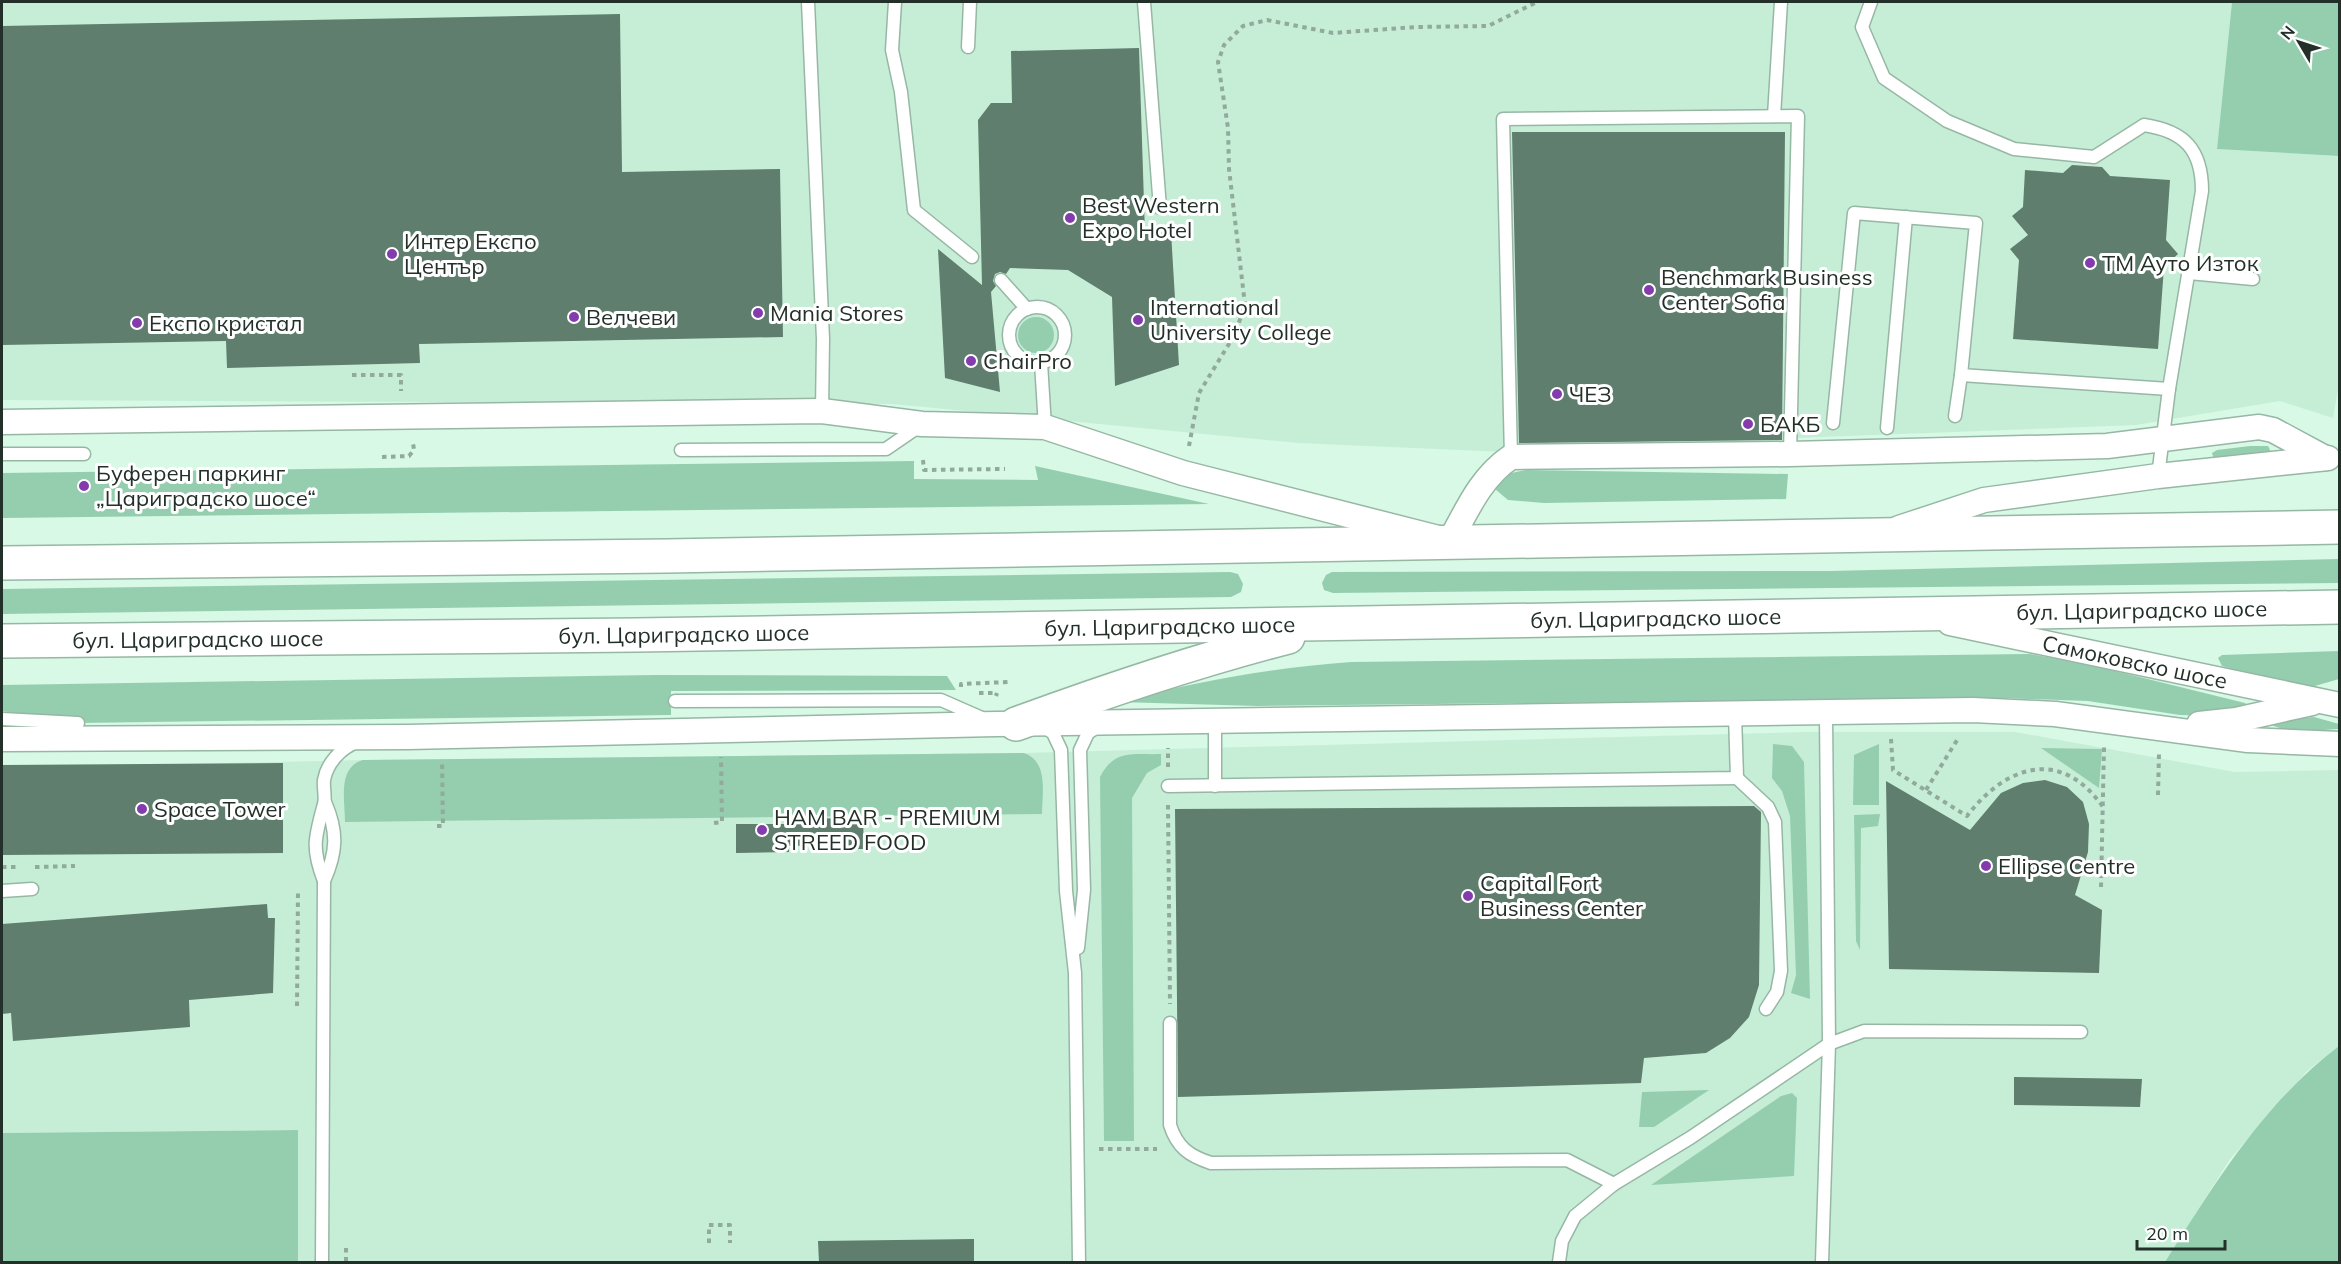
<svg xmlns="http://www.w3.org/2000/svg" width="2341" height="1264" font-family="Mulish,sans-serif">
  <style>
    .built { fill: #c6eed7 }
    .green { fill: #94ceaf }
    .building { fill: #5f7e6d }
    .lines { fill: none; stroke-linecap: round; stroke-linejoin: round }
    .service-casing { stroke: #97b7a5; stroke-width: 15 }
    .minor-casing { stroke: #97b7a5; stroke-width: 27 }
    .trunk-casing { stroke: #97b7a5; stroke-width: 36 }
    .path { stroke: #91aa9c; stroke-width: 4; stroke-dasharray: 4.5 4.5; stroke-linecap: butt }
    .service { stroke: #fff; stroke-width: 12 }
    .minor { stroke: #fff; stroke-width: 24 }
    .trunk { stroke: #fff; stroke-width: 33 }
    .poi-dot { fill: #833bad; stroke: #fff; stroke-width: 2 }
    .labels { text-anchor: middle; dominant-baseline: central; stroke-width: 6; stroke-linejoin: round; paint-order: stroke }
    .poi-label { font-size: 22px; fill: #233029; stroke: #fff; text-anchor: start }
    .street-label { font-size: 22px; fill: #233029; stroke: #fff }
  </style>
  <rect width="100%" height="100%" fill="#d7f9e5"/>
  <!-- built -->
  <g class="built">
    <polygon points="2,2 2232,2 2217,149 2339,156 2340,378 2333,418 2280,401 2136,425 1795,438 1783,450 1506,452 1298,443 892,404 2,400"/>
    <polygon points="1806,732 2015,732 2235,772 2339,770 2339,1046 2307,1071 2230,1159 2165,1262 297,1262 298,1130 2,1133 2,768 363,760 1024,753"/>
  </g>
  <!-- green -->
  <g class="green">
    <polygon points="2232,2 2339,2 2339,156 2217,149"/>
    <circle cx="1036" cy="335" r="18"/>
    <polygon points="2250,446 2268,446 2271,452 2270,454 2214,459 2212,453 2217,450"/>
    <polygon points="914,461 914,479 1038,480 1035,466 1209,504 2,518 2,473"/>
    <polygon points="1526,470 1788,474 1786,499 1544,503 1508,500 1495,489 1511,473"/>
    <polygon points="2339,559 2339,583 1333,593 1324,590 1322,583 1326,575 1332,572 1830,571"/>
    <polygon points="1230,572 1238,574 1243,584 1241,592 1231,597 2,614 2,589"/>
    <polygon points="2339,651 2339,679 2308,688 2288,686 2222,666 2218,658 2222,655"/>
    <path d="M2030 654 2095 666 2245 703 2249 706 2234 716 2180 715 2088 701 2001 698 1258 706 1119 702C1197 681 1270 668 1351 662Z"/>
    <polygon points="655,675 947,676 956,690 671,691 671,715 78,723 2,711 2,685"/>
    <path d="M2314 717 2339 724V729C2318 730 2292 735 2272 725L2287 719Z"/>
    <polygon points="1773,744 1792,746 1804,762 1810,999 1791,993 1796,975 1790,816 1782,791 1772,778"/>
    <polygon points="1879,744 1879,805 1853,805 1854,755"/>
    <polygon points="2041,748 2102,749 2099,788"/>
    <path d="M1024 753C1049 762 1042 793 1042 814L345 822C345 801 337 767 363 760Z"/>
    <path d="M1161 754V765L1147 773 1132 798 1134 1141H1104L1100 777C1114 749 1133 755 1161 754Z"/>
    <polygon points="1880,814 1878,826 1861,828 1860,950 1856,941 1854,815"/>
    <path d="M2339 1046V1262H2165C2215 1183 2263 1104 2339 1046Z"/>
    <polygon points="1709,1090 1654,1127 1639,1127 1642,1092"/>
    <polygon points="1792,1093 1797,1098 1794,1176 1651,1185 1781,1096"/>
    <polygon points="298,1130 298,1262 2,1262 2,1133"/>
  </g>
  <!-- building -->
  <g class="building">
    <polygon points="620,14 622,172 780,169 783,337 419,344 420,363 227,368 226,341 2,345 2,26"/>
    <polygon points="1139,48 1145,234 1171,232 1179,365 1115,386 1112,297 1068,270 1010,268 1006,274 1000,272 995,274 993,281 996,286 991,292 1000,392 945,378 938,249 982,285 978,120 991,103 1012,103 1011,51"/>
    <polygon points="1512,132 1785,132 1782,440 1519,443"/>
    <polygon points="2072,165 2102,167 2110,176 2170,180 2166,240 2178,254 2164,267 2158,349 2013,339 2019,260 2010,249 2028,235 2012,216 2023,207 2025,170 2063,173"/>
    <polygon points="283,763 283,853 2,855 2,765"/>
    <polygon points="2045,780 2067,787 2083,802 2089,824 2088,852 2075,895 2102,910 2099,973 1889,969 1886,781 1970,830 2001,793 2023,783"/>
    <polygon points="1754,806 1761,812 1759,985 1749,1017 1730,1038 1706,1053 1644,1058 1641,1083 1178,1097 1175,809"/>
    <polygon points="838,818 863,818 864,849 839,849 839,845 789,846 789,852 736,853 736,824 788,824 789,820"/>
    <polygon points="267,904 268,918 275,918 273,993 189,1000 190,1027 13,1041 11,1013 2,1014 2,924"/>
    <polygon points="2014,1077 2142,1079 2140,1107 2014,1105"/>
    <polygon points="974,1239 974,1263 819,1263 818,1241"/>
  </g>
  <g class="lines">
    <defs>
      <g id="service">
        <polyline points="808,2 823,339 822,411"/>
        <polyline points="895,2 892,50 901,92 914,210 972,257"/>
        <polyline points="1144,2 1160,208"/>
        <path d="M1871 2 1862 27 1884 78 1947 121 2014 149 2094 157 2144 125C2184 131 2202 149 2202 191L2169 389"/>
        <polyline points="968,47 970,2"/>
        <polyline points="1774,116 1781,2"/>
        <polyline points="2189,273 2253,279"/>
        <polyline points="1001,280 1027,309"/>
        <circle cx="1037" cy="335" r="28"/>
        <polyline points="1041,363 1045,427"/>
        <polyline points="1955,416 1961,375"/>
        <polyline points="1833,423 1854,213 1976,223 1961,375 2169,389 2158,476"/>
        <polyline points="1887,428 1906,217"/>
        <polyline points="681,450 886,449 921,425"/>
        <polyline points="2,454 84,454"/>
        <polyline points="1511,457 1503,119 1798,116 1790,454"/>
        <polyline points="675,701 941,700 982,718"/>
        <polyline points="2,719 78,723"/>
        <polyline points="1215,722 1215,786"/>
        <polyline points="1042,726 1053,733 1061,750 1066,891 1075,973 1079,1262"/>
        <polyline points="1737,778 1768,807 1775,822 1781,971 1777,992 1766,1009"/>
        <polyline points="1168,786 1737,778 1735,715"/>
        <path d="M324 881C311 848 315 837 324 804 326 796 323 788 324 780 327 763 341 748 357 742"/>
        <polyline points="2,891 32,889"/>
        <polyline points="1078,948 1084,890 1080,750 1088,733 1100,725"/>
        <path d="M1170 1023V1125C1177 1147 1189 1156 1211 1163L1567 1160 1614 1184"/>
        <path d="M322 1262 324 881C337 852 338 832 325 802"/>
        <polyline points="1559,1262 1562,1241 1575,1216 1614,1184 1690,1138 1829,1044 1826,714"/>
        <polyline points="1822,1262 1829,1044 1864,1031 2081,1032"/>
      </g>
      <g id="minor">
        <path d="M2 422 822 411 922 424 1045 427 1183 473 1450 541C1467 510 1481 477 1511 457L1790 454 2107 446 2259 427 2273 430 2325 458"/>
        <polyline points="1899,528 1984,500 2158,476 2328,458"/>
        <path id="s1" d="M1950 623 2340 705"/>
        <polyline points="2199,724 2236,720 2312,703"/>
        <polyline points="2,739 408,737 996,724 1973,710 2055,714 2248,740 2340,744"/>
      </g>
      <g id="trunk">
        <polyline points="2,563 667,556 2340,527"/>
        <path id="s2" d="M2 641 636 635 2340 607"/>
        <path d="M1016 724C1106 691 1195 661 1288 637"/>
      </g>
    </defs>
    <!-- service casing -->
    <use href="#service" class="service-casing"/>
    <!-- minor casing -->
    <use href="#minor" class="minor-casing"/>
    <!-- trunk casing -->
    <use href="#trunk" class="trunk-casing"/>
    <!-- path -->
    <g class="path">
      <polyline points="352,375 401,375 401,391"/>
      <polyline points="1189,446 1199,393 1235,334 1245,305 1229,169 1228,128 1218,62 1224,45 1243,26 1267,20 1333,33 1416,27 1488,26 1537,2"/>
      <polyline points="382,457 409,456 414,450 413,443"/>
      <polyline points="923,460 924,470 1005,469"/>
      <polyline points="961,687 961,684 1008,682"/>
      <polyline points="979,693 997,693 996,696"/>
      <path d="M1891 739 1893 770 1967 816C2006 765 2061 747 2103 807"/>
      <polyline points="1168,767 1168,748"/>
      <polyline points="1926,790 1959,737"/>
      <polyline points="2158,795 2159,753"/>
      <polyline points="1168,805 1170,1004"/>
      <polyline points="714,823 722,822 721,757"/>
      <polyline points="437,826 443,826 442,761"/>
      <polyline points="2,867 16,867"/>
      <polyline points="35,867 75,866"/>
      <polyline points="2101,887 2104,747"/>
      <polyline points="297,1006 298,892"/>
      <polyline points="1099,1149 1157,1149"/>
      <polyline points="709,1243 709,1225 730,1225 730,1243"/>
      <polyline points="346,1248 346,1262"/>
    </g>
    <!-- service -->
    <use href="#service" class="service"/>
    <!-- minor -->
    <use href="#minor" class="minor"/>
    <!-- trunk -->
    <use href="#trunk" class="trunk"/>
  </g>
  <!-- markers -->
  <g class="poi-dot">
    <circle cx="1070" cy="218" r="6"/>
    <circle cx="392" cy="254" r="6"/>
    <circle cx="2090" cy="263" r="6"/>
    <circle cx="1649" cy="290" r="6"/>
    <circle cx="758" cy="313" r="6"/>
    <circle cx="574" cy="317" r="6"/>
    <circle cx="1138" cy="320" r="6"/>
    <circle cx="137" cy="323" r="6"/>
    <circle cx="971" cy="361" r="6"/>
    <circle cx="1557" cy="394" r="6"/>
    <circle cx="1748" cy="424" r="6"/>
    <circle cx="84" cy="486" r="6"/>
    <circle cx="142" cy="809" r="6"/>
    <circle cx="762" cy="830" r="6"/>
    <circle cx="1986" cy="866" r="6"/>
    <circle cx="1468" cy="896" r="6"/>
  </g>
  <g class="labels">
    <!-- poi labels -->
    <g class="poi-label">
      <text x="1082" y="205">Best Western<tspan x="1082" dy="25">Expo Hotel</tspan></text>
      <text x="404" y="241">Интер Експо<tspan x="404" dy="25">Център</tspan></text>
      <text x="2102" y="263">ТМ Ауто Изток</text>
      <text x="1661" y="277">Benchmark Business<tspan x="1661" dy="25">Center Sofia</tspan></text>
      <text x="1150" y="307">International<tspan x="1150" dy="25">University College</tspan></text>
      <text x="770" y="313">Mania Stores</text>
      <text x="586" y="317">Велчеви</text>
      <text x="149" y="323">Експо кристал</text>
      <text x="983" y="361">ChairPro</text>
      <text x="1569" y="394">ЧЕЗ</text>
      <text x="1760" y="424">БАКБ</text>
      <text x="96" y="473">Буферен паркинг<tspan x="96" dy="25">„Цариградско шосе“</tspan></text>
      <text x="154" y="809">Space Tower</text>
      <text x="774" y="817">HAM BAR - PREMIUM<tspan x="774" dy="25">STREED FOOD</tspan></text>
      <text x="1998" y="866">Ellipse Centre</text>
      <text x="1480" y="883">Capital Fort<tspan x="1480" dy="25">Business Center</tspan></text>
    </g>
    <!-- street labels -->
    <g class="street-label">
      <text stroke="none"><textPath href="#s2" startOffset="2140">бул. Цариградско шосе</textPath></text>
      <text stroke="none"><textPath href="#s2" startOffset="1654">бул. Цариградско шосе</textPath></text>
      <text stroke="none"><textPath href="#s2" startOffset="1168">бул. Цариградско шосе</textPath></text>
      <text stroke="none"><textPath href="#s2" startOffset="682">бул. Цариградско шосе</textPath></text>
      <text stroke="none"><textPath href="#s2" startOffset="196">бул. Цариградско шосе</textPath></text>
      <text stroke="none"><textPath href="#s1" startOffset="189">Самоковско шосе</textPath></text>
    </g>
  </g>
  <!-- border -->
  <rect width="2341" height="1264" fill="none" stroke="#233029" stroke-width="6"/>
  <!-- north arrow -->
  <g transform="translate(2299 42) rotate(309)" stroke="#ffffff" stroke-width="4.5" paint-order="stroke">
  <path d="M0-4.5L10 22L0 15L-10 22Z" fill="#233029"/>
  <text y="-9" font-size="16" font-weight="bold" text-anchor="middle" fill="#233029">N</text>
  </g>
  <!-- scale -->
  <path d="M2137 1240v9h88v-9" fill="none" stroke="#233029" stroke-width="3"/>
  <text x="2146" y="1240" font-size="18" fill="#233029" stroke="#ffffff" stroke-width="4.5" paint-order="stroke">20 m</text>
</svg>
